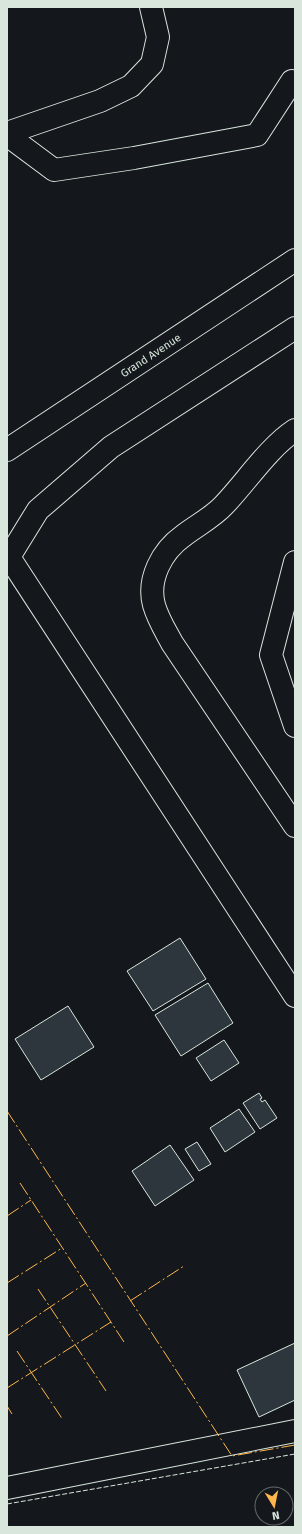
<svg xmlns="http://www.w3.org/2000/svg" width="302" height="1534" font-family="'Fira Sans',sans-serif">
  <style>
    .building { fill: #2c363c; stroke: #d8e6dc }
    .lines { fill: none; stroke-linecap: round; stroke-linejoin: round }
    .minor-casing { stroke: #d8e6dc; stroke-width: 24 }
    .major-casing { stroke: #d8e6dc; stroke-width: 24 }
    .minor { stroke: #14181c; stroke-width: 22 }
    .major { stroke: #14181c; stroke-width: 22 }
    .fence { stroke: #d8e6dc; stroke-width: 1; stroke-dasharray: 5 2; stroke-linecap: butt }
    .power { stroke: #ffb74d; stroke-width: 1; stroke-dasharray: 14 3 2 3; stroke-linecap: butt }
    .labels { text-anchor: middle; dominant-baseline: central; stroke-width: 3; stroke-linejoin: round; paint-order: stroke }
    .street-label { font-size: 11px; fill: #d8e6dc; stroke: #14181c }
  </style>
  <rect width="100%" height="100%" fill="#14181c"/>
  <!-- building -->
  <g class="building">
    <polygon points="180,938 206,979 153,1011 127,971"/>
    <polygon points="208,983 233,1023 181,1056 155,1015"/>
    <polygon points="68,1006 94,1047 41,1080 15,1039"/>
    <polygon points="224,1040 239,1063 211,1081 196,1058"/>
    <polygon points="259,1093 262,1098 260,1099 262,1102 265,1100 277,1118 260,1129 243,1103"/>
    <polygon points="239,1109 255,1132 225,1152 210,1128"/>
    <polygon points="197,1142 211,1164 199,1171 185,1149"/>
    <polygon points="170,1145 194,1180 155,1206 132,1171"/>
    <polygon points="295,1343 295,1400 259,1417 237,1370"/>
  </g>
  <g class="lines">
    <defs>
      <g id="minor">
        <polyline points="7,133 100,101 131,86 152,64 158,37 151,7"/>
        <polyline points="7,135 54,170 134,158 257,135 292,81"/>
        <path d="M295 430C269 447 246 482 224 505 212 518 197 525 183 536 162 551 147 579 154 605 158 619 165 630 172 643L295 826"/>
        <polyline points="9,557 295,996"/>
        <polyline points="7,558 9,557 38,510 111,447 295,328"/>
        <polyline points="295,562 271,655 295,726"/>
        <polyline points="7,1488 295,1431"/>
      </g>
      <g id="major">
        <path id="s1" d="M7 450 295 260"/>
      </g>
    </defs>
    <!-- minor casing -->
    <use href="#minor" class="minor-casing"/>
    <!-- major casing -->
    <use href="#major" class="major-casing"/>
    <!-- minor -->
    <use href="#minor" class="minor"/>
    <!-- major -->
    <use href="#major" class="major"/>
    <!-- fence -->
    <polyline class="fence" points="7,1504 295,1454"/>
    <!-- power -->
    <g class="power">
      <polyline points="7,1111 232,1456 295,1445"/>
      <polyline points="20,1183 124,1342"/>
      <polyline points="7,1216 31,1200"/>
      <polyline points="7,1283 62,1248"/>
      <polyline points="38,1289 106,1391"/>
      <polyline points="130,1301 184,1266"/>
      <polyline points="7,1336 86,1283"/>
      <polyline points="17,1351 63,1420"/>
      <polyline points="7,1388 111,1322"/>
      <polyline points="7,1406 12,1414"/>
    </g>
  </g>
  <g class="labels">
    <!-- street labels -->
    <g class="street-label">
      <text stroke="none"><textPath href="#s1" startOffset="172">Grand Avenue</textPath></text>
    </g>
  </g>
  <!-- border -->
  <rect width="302" height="1534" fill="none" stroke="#d8e6dc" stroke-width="16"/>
  <!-- north arrow -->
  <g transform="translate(274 1506) rotate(170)"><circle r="19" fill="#14181c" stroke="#626a69"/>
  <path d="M0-3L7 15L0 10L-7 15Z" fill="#ffb74d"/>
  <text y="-6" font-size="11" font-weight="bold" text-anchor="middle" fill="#d8e6dc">N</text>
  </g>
</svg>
